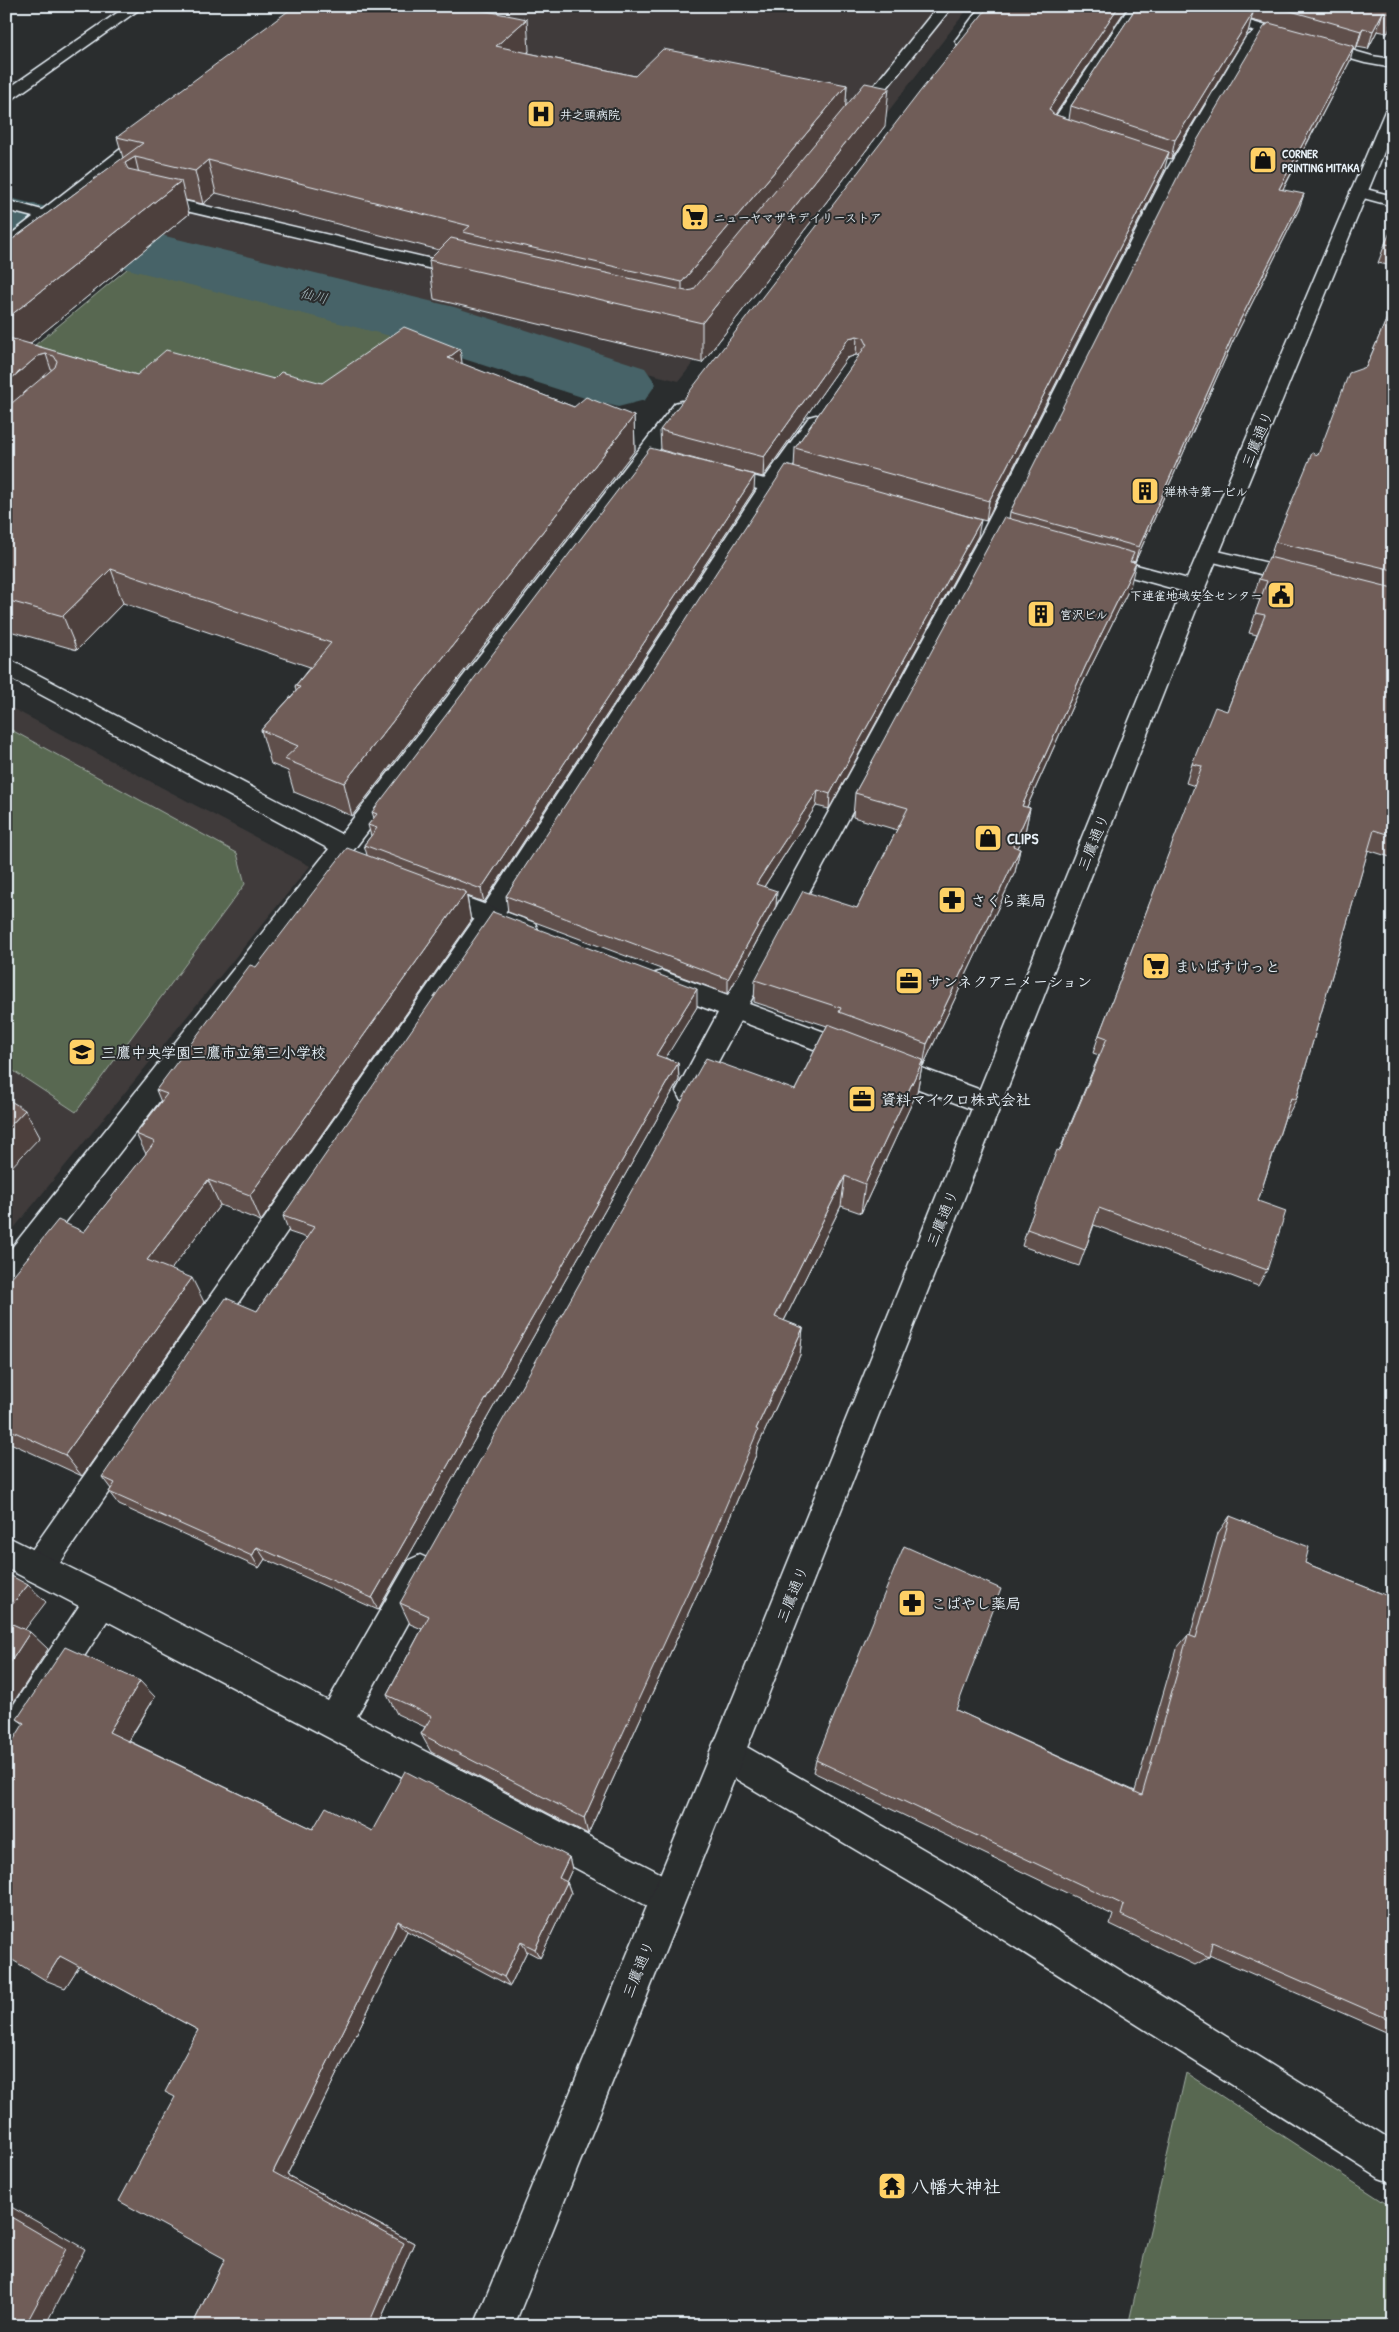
<svg xmlns="http://www.w3.org/2000/svg" width="1399" height="2332" font-family="'Patrick Hand','Klee One',sans-serif">
  <style>
    .built { fill: #3f3b3b }
    .green { fill: #596851; stroke: #a0aca4 }
    .lines { fill: none; stroke-linecap: round; stroke-linejoin: round }
    .river { fill: #466467; fill-rule: evenodd }
    .lane-casing { stroke: #e8f1f8; stroke-width: 3 }
    .street-casing { stroke: #e8f1f8; stroke-width: 3 }
    .secondary-casing { stroke: #e8f1f8; stroke-width: 3 }
    .lane { fill: #2a2d2e; fill-rule: evenodd }
    .street { fill: #2a2d2e; fill-rule: evenodd }
    .secondary { fill: #2a2d2e; fill-rule: evenodd }
    .wall { fill: #5f504c; stroke: #e8f1f8 }
    .shaded-wall { fill: #4e413e; stroke: #e8f1f8 }
    .building { fill: #6f5d58; stroke: #e8f1f8 }
    .labels { text-anchor: middle; dominant-baseline: central; stroke-width: 4; stroke-linejoin: round; paint-order: stroke }
    .far-poi-label { font-size: 12px; font-weight: bold; fill: #e8f1f8; stroke: #2a2d2e; text-anchor: start }
    .far-water-label { font-size: 14px; font-style: italic; fill: #a7b9be; stroke: #2a2d2e }
    .street-label { font-size: 15px; fill: #e8f1f8; stroke: #2a2d2e }
    .poi-label { font-size: 15px; font-weight: bold; fill: #e8f1f8; stroke: #2a2d2e; text-anchor: start }
    .near-poi-label { font-size: 18px; font-weight: bold; fill: #e8f1f8; stroke: #2a2d2e; text-anchor: start }
  </style>
  <rect width="100%" height="100%" fill="#2a2d2e"/>
  <filter id="ink" filterUnits="userSpaceOnUse"><feTurbulence type="fractalNoise" baseFrequency=".02" numOctaves="2"/><feDisplacementMap in="SourceGraphic" scale="10" xChannelSelector="R" yChannelSelector="G"/><feConvolveMatrix kernelMatrix="1 2 1 2 8 2 1 2 1" color-interpolation-filters="sRGB"/></filter>
  <g filter="url(#ink)">
    <!-- built -->
    <g class="built">
      <polygon points="341,6 970,6 679,381 51,222"/>
      <polygon points="6,705 310,866 6,1238"/>
    </g>
    <!-- green -->
    <g class="green">
      <polygon points="139,259 408,327 336,397 133,411 11,365"/>
      <polygon points="6,727 237,853 245,884 76,1112 6,1066"/>
      <polygon points="1186,2073 1393,2208 1393,2326 1128,2326"/>
    </g>
    <g class="lines">
      <!-- river -->
      <polygon class="river" points="6,197 454,307 645,368 656,384 645,400 618,407 591,400 402,339 6,238"/>
      <defs>
        <g id="lane">
          <polygon points="127,6 144,6 11,100 6,102 6,90"/>
          <polygon points="938,6 953,6 862,119 852,119 849,116 852,113"/>
          <polygon points="1130,6 1144,6 1065,126 1086,133 1088,136 1086,139 1080,141 1050,131 1048,128"/>
          <polygon points="150,193 466,267 472,268 475,272 472,276 466,277 144,201 142,198 144,195"/>
          <polygon points="816,415 823,417 826,421 778,487 499,922 49,1579 38,1584 27,1579 22,1568 27,1557 481,910 762,482 809,417"/>
          <polygon points="1099,555 1203,583 1206,588 1203,593 1196,595 1092,566 1089,561 1092,556"/>
        </g>
        <g id="street">
          <polygon points="981,6 995,6 967,44 957,44 955,41"/>
          <polygon points="1264,26 1271,30 1259,40 1184,168 1003,531 749,1004 997,1096 1001,1104 997,1112 988,1115 979,1112 740,1021 698,1099 689,1102 680,1099 676,1091 718,1013 653,988 649,981 653,974 662,971 728,995 983,531 1168,168 1246,37"/>
          <polygon points="151,128 157,130 159,133 157,136 12,250 6,251 6,238 33,217 6,210 6,200 42,210 145,130"/>
          <polygon points="1358,187 1393,196 1393,206 1352,195 1350,192 1352,189"/>
          <polygon points="682,401 689,403 691,407 689,411 349,856 351,859 347,865 341,867 16,1286 6,1289 6,1255 329,849 6,676 6,660 14,662 341,834 675,403"/>
          <polygon points="718,467 776,482 779,486 776,490 769,492 711,477 708,473 711,469"/>
          <polygon points="1209,549 1306,572 1309,577 1306,582 1299,584 1202,559 1199,555 1202,551"/>
          <polygon points="435,886 535,923 538,930 535,937 526,939 426,901 423,895 426,889"/>
          <polygon points="6,1536 113,1589 328,1701 409,1560 420,1555 431,1560 436,1571 431,1582 357,1716 681,1884 686,1897 681,1910 668,1915 655,1910 107,1621 18,1759 6,1764 6,1716 79,1606 6,1568"/>
          <polygon points="726,1737 738,1742 968,1875 1393,2141 1393,2183 1379,2178 942,1901 714,1766 709,1754 714,1742"/>
        </g>
        <g id="secondary">
          <polygon points="1173,6 1197,6 1372,56 1393,59 1393,68 1365,63 1175,9"/>
          <polygon points="1393,106 1393,130 1200,600 769,1693 514,2326 474,2326 735,1693 1178,600 1385,111"/>
        </g>
      </defs>
      <!-- lane casing -->
      <use href="#lane" class="lane-casing"/>
      <!-- street casing -->
      <use href="#street" class="street-casing"/>
      <!-- secondary casing -->
      <use href="#secondary" class="secondary-casing"/>
      <!-- lane -->
      <use href="#lane" class="lane"/>
      <!-- street -->
      <use href="#street" class="street"/>
      <!-- secondary -->
      <use href="#secondary" class="secondary"/>
    </g>
    <!-- wall -->
    <g class="wall">
      <polygon points="1137,6 1393,6 1393,24 1388,33 1377,31 1368,49 1357,47 1356,49 1353,49 1350,61 1283,190 1299,209 1233,341 1135,562 1132,561 1130,587 1080,689 1027,807 1030,808 1025,832 1018,848 1020,849 1015,872 923,1066 922,1066 917,1092 861,1213 841,1206 784,1321 803,1328 800,1355 757,1448 756,1455 708,1570 588,1834 431,1752 421,1734 425,1727 397,1714 387,1695 422,1629 410,1624 400,1603 795,1090 827,1026 754,1002 755,980 857,908 897,830 853,817 855,793 1009,519 1010,512 1268,24 1251,20 1248,32 1171,159 1167,158 1164,171 986,521 927,505 978,536 829,809 816,806 764,887 776,906 728,994 508,912 506,896 794,468 795,448 859,356 856,355 847,358 763,477 661,450 660,430 1055,115 1069,119 1071,106"/>
      <polygon points="529,51 528,53 635,76 847,85 845,107 885,126 702,363 434,299 429,260 439,250 216,193 203,204 185,200 189,214 29,344 137,375 274,379 322,383 462,364 574,407 634,416 635,450 352,816 294,792 288,771 271,764 261,730 296,691 295,686 310,667 123,603 77,650 6,630 6,244 123,158 117,137"/>
      <polygon points="1393,226 1393,266 1378,263 1385,244"/>
      <polygon points="1393,304 1393,858 1368,850 1296,1100 1287,1117 1285,1117 1258,1201 1267,1270 1258,1286 1094,1225 1079,1266 1022,1246 1027,1229 1099,1055 1093,1053 1099,1035 1195,786 1186,783 1192,764 1227,711 1257,635 1249,633 1260,600 1253,598 1259,579 1270,557 1275,542 1318,455 1366,367"/>
      <polygon points="754,490 484,902 467,896 471,921 261,1221 220,1205 171,1269 204,1302 82,1476 6,1441 6,1284 84,1232 146,1154 136,1134 161,1102 156,1090 256,967 367,855 364,845 371,836 368,825 374,818 372,812"/>
      <polygon points="697,1007 665,1058 678,1063 679,1080 378,1610 265,1559 259,1568 119,1505 109,1492 111,1489 102,1477 257,1311 307,1238 289,1232 283,1216"/>
      <polygon points="1230,1516 1305,1563 1393,1598 1393,2035 1209,1955 1209,1957 1195,1965 1110,1924 1113,1915 813,1772 816,1760 956,1710 1135,1791 1176,1649 1188,1635 1190,1636 1218,1533"/>
      <polygon points="155,1697 129,1741 313,1829 372,1831 569,1857 572,1869 566,1882 567,1882 571,1893 540,1958 527,1951 510,1986 407,1931 287,2175 414,2243 378,2326 192,2326 225,2259 175,2097 198,2030 79,1966 65,1988 24,1724 17,1719"/>
    </g>
    <!-- shaded-wall -->
    <g class="shaded-wall">
      <polygon points="1119,6 1128,6 1046,128 1049,109"/>
      <polygon points="1383,12 1377,31 1368,49 1373,31"/>
      <polygon points="1253,13 1248,32 1171,159 1175,140"/>
      <polygon points="1393,18 1393,24 1388,33"/>
      <polygon points="527,19 529,51 499,78 496,46"/>
      <polygon points="1363,28 1357,47 1356,49 1361,31"/>
      <polygon points="1354,46 1350,61 1275,204 1279,189"/>
      <polygon points="847,85 845,117 682,316 682,282"/>
      <polygon points="889,88 885,126 702,363 702,323"/>
      <polygon points="1169,152 1164,171 986,521 989,501"/>
      <polygon points="135,157 143,190 134,196 125,163"/>
      <polygon points="208,160 216,193 203,204 195,171"/>
      <polygon points="181,181 189,214 6,363 6,319"/>
      <polygon points="1304,194 1299,209 1233,341 1135,562 1139,547 1237,326"/>
      <polygon points="857,336 856,355 847,358 763,477 764,457 849,338"/>
      <polygon points="460,349 465,383 448,358"/>
      <polygon points="46,354 57,388 6,428 6,383 38,356"/>
      <polygon points="634,416 635,450 352,816 344,783"/>
      <polygon points="755,475 754,490 484,902 481,889"/>
      <polygon points="981,520 978,536 829,809 830,794"/>
      <polygon points="1136,563 1130,587 1080,689 1017,829 1022,806 1086,665"/>
      <polygon points="111,569 123,603 77,650 63,616"/>
      <polygon points="818,790 816,806 756,899 756,884"/>
      <polygon points="1030,808 1025,832 1008,870 1013,846"/>
      <polygon points="1020,849 1015,872 923,1066 927,1044"/>
      <polygon points="777,891 776,906 728,994 728,979"/>
      <polygon points="466,892 471,921 261,1221 250,1195"/>
      <polygon points="697,989 697,1007 657,1072 656,1055"/>
      <polygon points="923,1060 917,1092 861,1213 865,1184"/>
      <polygon points="678,1063 679,1080 378,1610 372,1598"/>
      <polygon points="25,1110 40,1137 6,1173 6,1130"/>
      <polygon points="845,1176 841,1206 772,1345 775,1317"/>
      <polygon points="208,1180 220,1205 160,1284 147,1260"/>
      <polygon points="192,1278 204,1302 82,1476 65,1455"/>
      <polygon points="803,1328 800,1355 757,1448 756,1455 708,1570 588,1834 584,1818 756,1429"/>
      <polygon points="257,1547 265,1559 259,1568 252,1556"/>
      <polygon points="28,1585 46,1602 20,1636 6,1623 6,1612"/>
      <polygon points="30,1632 48,1649 6,1714 6,1669"/>
      <polygon points="140,1681 155,1697 125,1746 109,1732"/>
      <polygon points="569,1857 572,1869 563,1889 559,1878"/>
      <polygon points="567,1882 571,1893 540,1958 535,1949"/>
      <polygon points="398,1921 407,1931 287,2175 414,2243 378,2326 368,2326 273,2172"/>
      <polygon points="521,1942 527,1951 510,1986 504,1977"/>
      <polygon points="60,1956 80,1965 65,1988 45,1980"/>
      <polygon points="6,2204 85,2249 45,2326 25,2326 6,2214"/>
    </g>
    <!-- building -->
    <g class="building">
      <polygon points="295,6 461,6 527,19 496,46 635,76 663,49 847,85 682,282 463,232 470,226 208,160 195,171 135,157 125,163 128,169 181,181 6,319 6,244 143,143 117,137"/>
      <polygon points="989,6 1119,6 1049,109 1053,114 1169,152 989,501 795,448 867,344 864,338 857,336 849,338 764,457 660,430 922,89"/>
      <polygon points="1137,6 1227,6 1253,13 1175,140 1071,106"/>
      <polygon points="1273,6 1393,6 1393,14 1383,12 1373,31 1363,28 1361,31"/>
      <polygon points="1269,23 1354,46 1279,189 1304,194 1237,326 1139,547 1010,512 1189,154 1264,27"/>
      <polygon points="865,83 889,88 702,323 429,260 451,238 686,291 693,290"/>
      <polygon points="1393,226 1393,245 1385,244"/>
      <polygon points="1393,304 1393,570 1275,542 1312,453 1318,455 1349,373 1366,367"/>
      <polygon points="404,327 460,349 448,358 574,407 586,397 634,416 344,783 284,759 298,746 261,730 300,687 295,686 331,643 111,569 63,616 6,600 6,408 55,367 57,361 54,356 46,354 38,356 6,383 6,337 137,375 166,350 274,379 281,372 322,383"/>
      <polygon points="650,448 755,475 481,889 364,845 377,828 368,825 377,814 372,812"/>
      <polygon points="786,465 981,520 830,794 818,790 756,884 777,891 728,979 506,896"/>
      <polygon points="1004,517 1134,553 1130,562 1136,563 1086,665 1022,806 1030,808 1013,846 1020,849 927,1044 839,1012 841,1008 755,980 803,891 857,908 908,808 855,793"/>
      <polygon points="1269,557 1393,588 1393,836 1374,830 1296,1100 1291,1098 1258,1201 1286,1211 1267,1270 1099,1208 1085,1250 1027,1229 1057,1150 1060,1151 1107,1038 1099,1035 1202,766 1192,764 1215,707 1227,711 1265,615 1255,613 1267,581 1259,579"/>
      <polygon points="347,848 466,892 250,1195 208,1180 147,1260 192,1278 65,1455 6,1428 6,1284 58,1220 84,1232 155,1142 136,1134 167,1094 156,1090 250,965 256,967"/>
      <polygon points="493,912 697,989 656,1055 678,1063 372,1598 257,1547 252,1556 109,1492 115,1483 102,1477 226,1298 257,1311 314,1227 283,1216"/>
      <polygon points="828,1024 923,1060 865,1184 845,1176 775,1317 803,1328 756,1429 758,1430 708,1548 584,1818 421,1734 432,1716 387,1695 429,1616 400,1603 706,1058 795,1090"/>
      <polygon points="6,1098 25,1110 6,1130"/>
      <polygon points="1230,1516 1309,1547 1305,1563 1393,1598 1393,2021 1212,1942 1209,1957 1121,1915 1124,1905 816,1760 904,1546 1001,1589 956,1710 1142,1795 1188,1635 1196,1638"/>
      <polygon points="6,1573 28,1585 6,1612"/>
      <polygon points="6,1621 30,1632 6,1669"/>
      <polygon points="65,1647 140,1681 109,1732 313,1829 326,1807 372,1831 405,1771 569,1857 559,1878 567,1882 535,1949 521,1942 504,1977 398,1921 273,2172 404,2243 368,2326 192,2326 225,2259 119,2201 175,2097 165,2092 198,2030 60,1956 45,1980 6,1956 6,1752 24,1723 17,1719"/>
      <polygon points="6,2214 66,2249 25,2326 6,2326"/>
    </g>
  </g>
  <!-- icons -->
  <defs>
    <symbol id="hospital-square" viewBox="-11 -11 22 22"><rect x="-9" y="-9" width="18" height="18" rx="4" fill="#ffd166" stroke="#2a2d2e"/><path d="M-5-5h3v3.5h4V-5h3V5h-3V1.5h-4V5h-3Z" fill="#111"/></symbol>
    <symbol id="shop-square" viewBox="-11 -11 22 22"><rect x="-9" y="-9" width="18" height="18" rx="4" fill="#ffd166" stroke="#2a2d2e"/><path d="M-5-2.5h2.3a2.7 3.5 0 0 1 5.4 0H5L5.5 6h-11ZM-1.5-2.5h3a1.5 2.3 0 0 0-3 0Z" fill="#111"/></symbol>
    <symbol id="supermarket-square" viewBox="-11 -11 22 22"><rect x="-9" y="-9" width="18" height="18" rx="4" fill="#ffd166" stroke="#2a2d2e"/><path d="M-6-5.5h2.5l.6 2H6L4.5 2H-2.5L-4.4-4H-6ZM-1.5 3.2a1.3 1.3 0 1 0 .1 0ZM3 3.2a1.3 1.3 0 1 0 .1 0Z" fill="#111"/></symbol>
    <symbol id="building-square" viewBox="-11 -11 22 22"><rect x="-9" y="-9" width="18" height="18" rx="4" fill="#ffd166" stroke="#2a2d2e"/><path d="M-4-6H4V6H1V3H-1V6H-4ZM-2.5-4.3h1.7v1.8h-1.7ZM.8-4.3h1.7v1.8H.8ZM-2.5-1h1.7V.8h-1.7ZM.8-1h1.7V.8H.8Z" fill="#111"/></symbol>
    <symbol id="civic-square" viewBox="-11 -11 22 22"><rect x="-9" y="-9" width="18" height="18" rx="4" fill="#ffd166" stroke="#2a2d2e"/><path d="M-.6-6.5H3V-4.5H.6V-3L4-1V1h2V6H-6V1h2V-1L-.6-3ZM-1.2 2.5V6h2.4V2.5Z" fill="#111"/></symbol>
    <symbol id="pharmacy-square" viewBox="-11 -11 22 22"><rect x="-9" y="-9" width="18" height="18" rx="4" fill="#ffd166" stroke="#2a2d2e"/><path d="M-2-6h4v4h4v4h-4v4h-4v-4h-4v-4h4Z" fill="#111"/></symbol>
    <symbol id="office-square" viewBox="-11 -11 22 22"><rect x="-9" y="-9" width="18" height="18" rx="4" fill="#ffd166" stroke="#2a2d2e"/><path d="M-6-3h4V-5.5h4V-3h4V5H-6ZM-1-4.5V-3h2v-1.5ZM-6 0V1H6V0Z" fill="#111"/></symbol>
    <symbol id="school-square" viewBox="-11 -11 22 22"><rect x="-9" y="-9" width="18" height="18" rx="4" fill="#ffd166" stroke="#2a2d2e"/><path d="M0-5L7-2L0 1L-7-2ZM-4 1L0 2.5L4 1V4Q0 6-4 4Z" fill="#111"/></symbol>
    <symbol id="temple-square" viewBox="-11 -11 22 22"><rect x="-9" y="-9" width="18" height="18" rx="4" fill="#ffd166" stroke="#2a2d2e"/><path d="M0-6L5-2H3V0L6.5 2.5H4V6H1.5V3h-3V6H-4V2.5H-6.5L-3 0V-2H-5Z" fill="#111"/></symbol>
  </defs>
  <g fill-rule="evenodd">
    <use href="#hospital-square" x="525" y="98" width="32" height="32"/>
    <use href="#shop-square" x="1247" y="144" width="32" height="32"/>
    <use href="#supermarket-square" x="679" y="201" width="32" height="32"/>
    <use href="#building-square" x="1129" y="475" width="32" height="32"/>
    <use href="#civic-square" x="1265" y="579" width="32" height="32"/>
    <use href="#building-square" x="1025" y="598" width="32" height="32"/>
    <use href="#shop-square" x="972" y="822" width="32" height="32"/>
    <use href="#pharmacy-square" x="936" y="884" width="32" height="32"/>
    <use href="#supermarket-square" x="1140" y="950" width="32" height="32"/>
    <use href="#office-square" x="893" y="965" width="32" height="32"/>
    <use href="#school-square" x="66" y="1036" width="32" height="32"/>
    <use href="#office-square" x="846" y="1083" width="32" height="32"/>
    <use href="#pharmacy-square" x="896" y="1587" width="32" height="32"/>
    <use href="#temple-square" x="876" y="2170" width="32" height="32"/>
  </g>
  <g class="labels">
    <!-- far-poi labels -->
    <g class="far-poi-label">
      <text x="560" y="114">井之頭病院</text>
      <text x="1282" y="153">CORNER<tspan x="1282" dy="14">PRINTING MITAKA</tspan></text>
      <text x="714" y="217">ニューヤマザキデイリーストア</text>
      <text x="1164" y="491">禅林寺第一ビル</text>
      <text x="1262" y="595" text-anchor="end">下連雀地域安全センター</text>
      <text x="1060" y="614">宮沢ビル</text>
    </g>
    <!-- far-water labels -->
    <g class="far-water-label">
      <text transform="translate(314 295) rotate(14)">仙川</text>
    </g>
    <!-- street labels -->
    <g class="street-label">
      <text transform="translate(1257 439) rotate(-68)">三鷹通り</text>
      <text transform="translate(1093 842) rotate(-68)">三鷹通り</text>
      <text transform="translate(942 1218) rotate(-68)">三鷹通り</text>
      <text transform="translate(792 1594) rotate(-68)">三鷹通り</text>
      <text transform="translate(638 1969) rotate(-68)">三鷹通り</text>
    </g>
    <!-- poi labels -->
    <g class="poi-label">
      <text x="1007" y="838">CLIPS</text>
      <text x="971" y="900">さくら薬局</text>
      <text x="1175" y="966">まいばすけっと</text>
      <text x="928" y="981">サンネクアニメーション</text>
      <text x="101" y="1052">三鷹中央学園三鷹市立第三小学校</text>
      <text x="881" y="1099">資料マイクロ株式会社</text>
      <text x="931" y="1603">こばやし薬局</text>
    </g>
    <!-- near-poi labels -->
    <g class="near-poi-label">
      <text x="911" y="2186">八幡大神社</text>
    </g>
  </g>
  <!-- margin -->
  <rect width="1399" height="2332" fill="none" stroke="#2a2d2e" stroke-width="25"/>
  <rect x="12" y="12" width="1374" height="2307" fill="none" stroke="#e8f1f8" stroke-width="2" filter="url(#ink)"/>
</svg>
